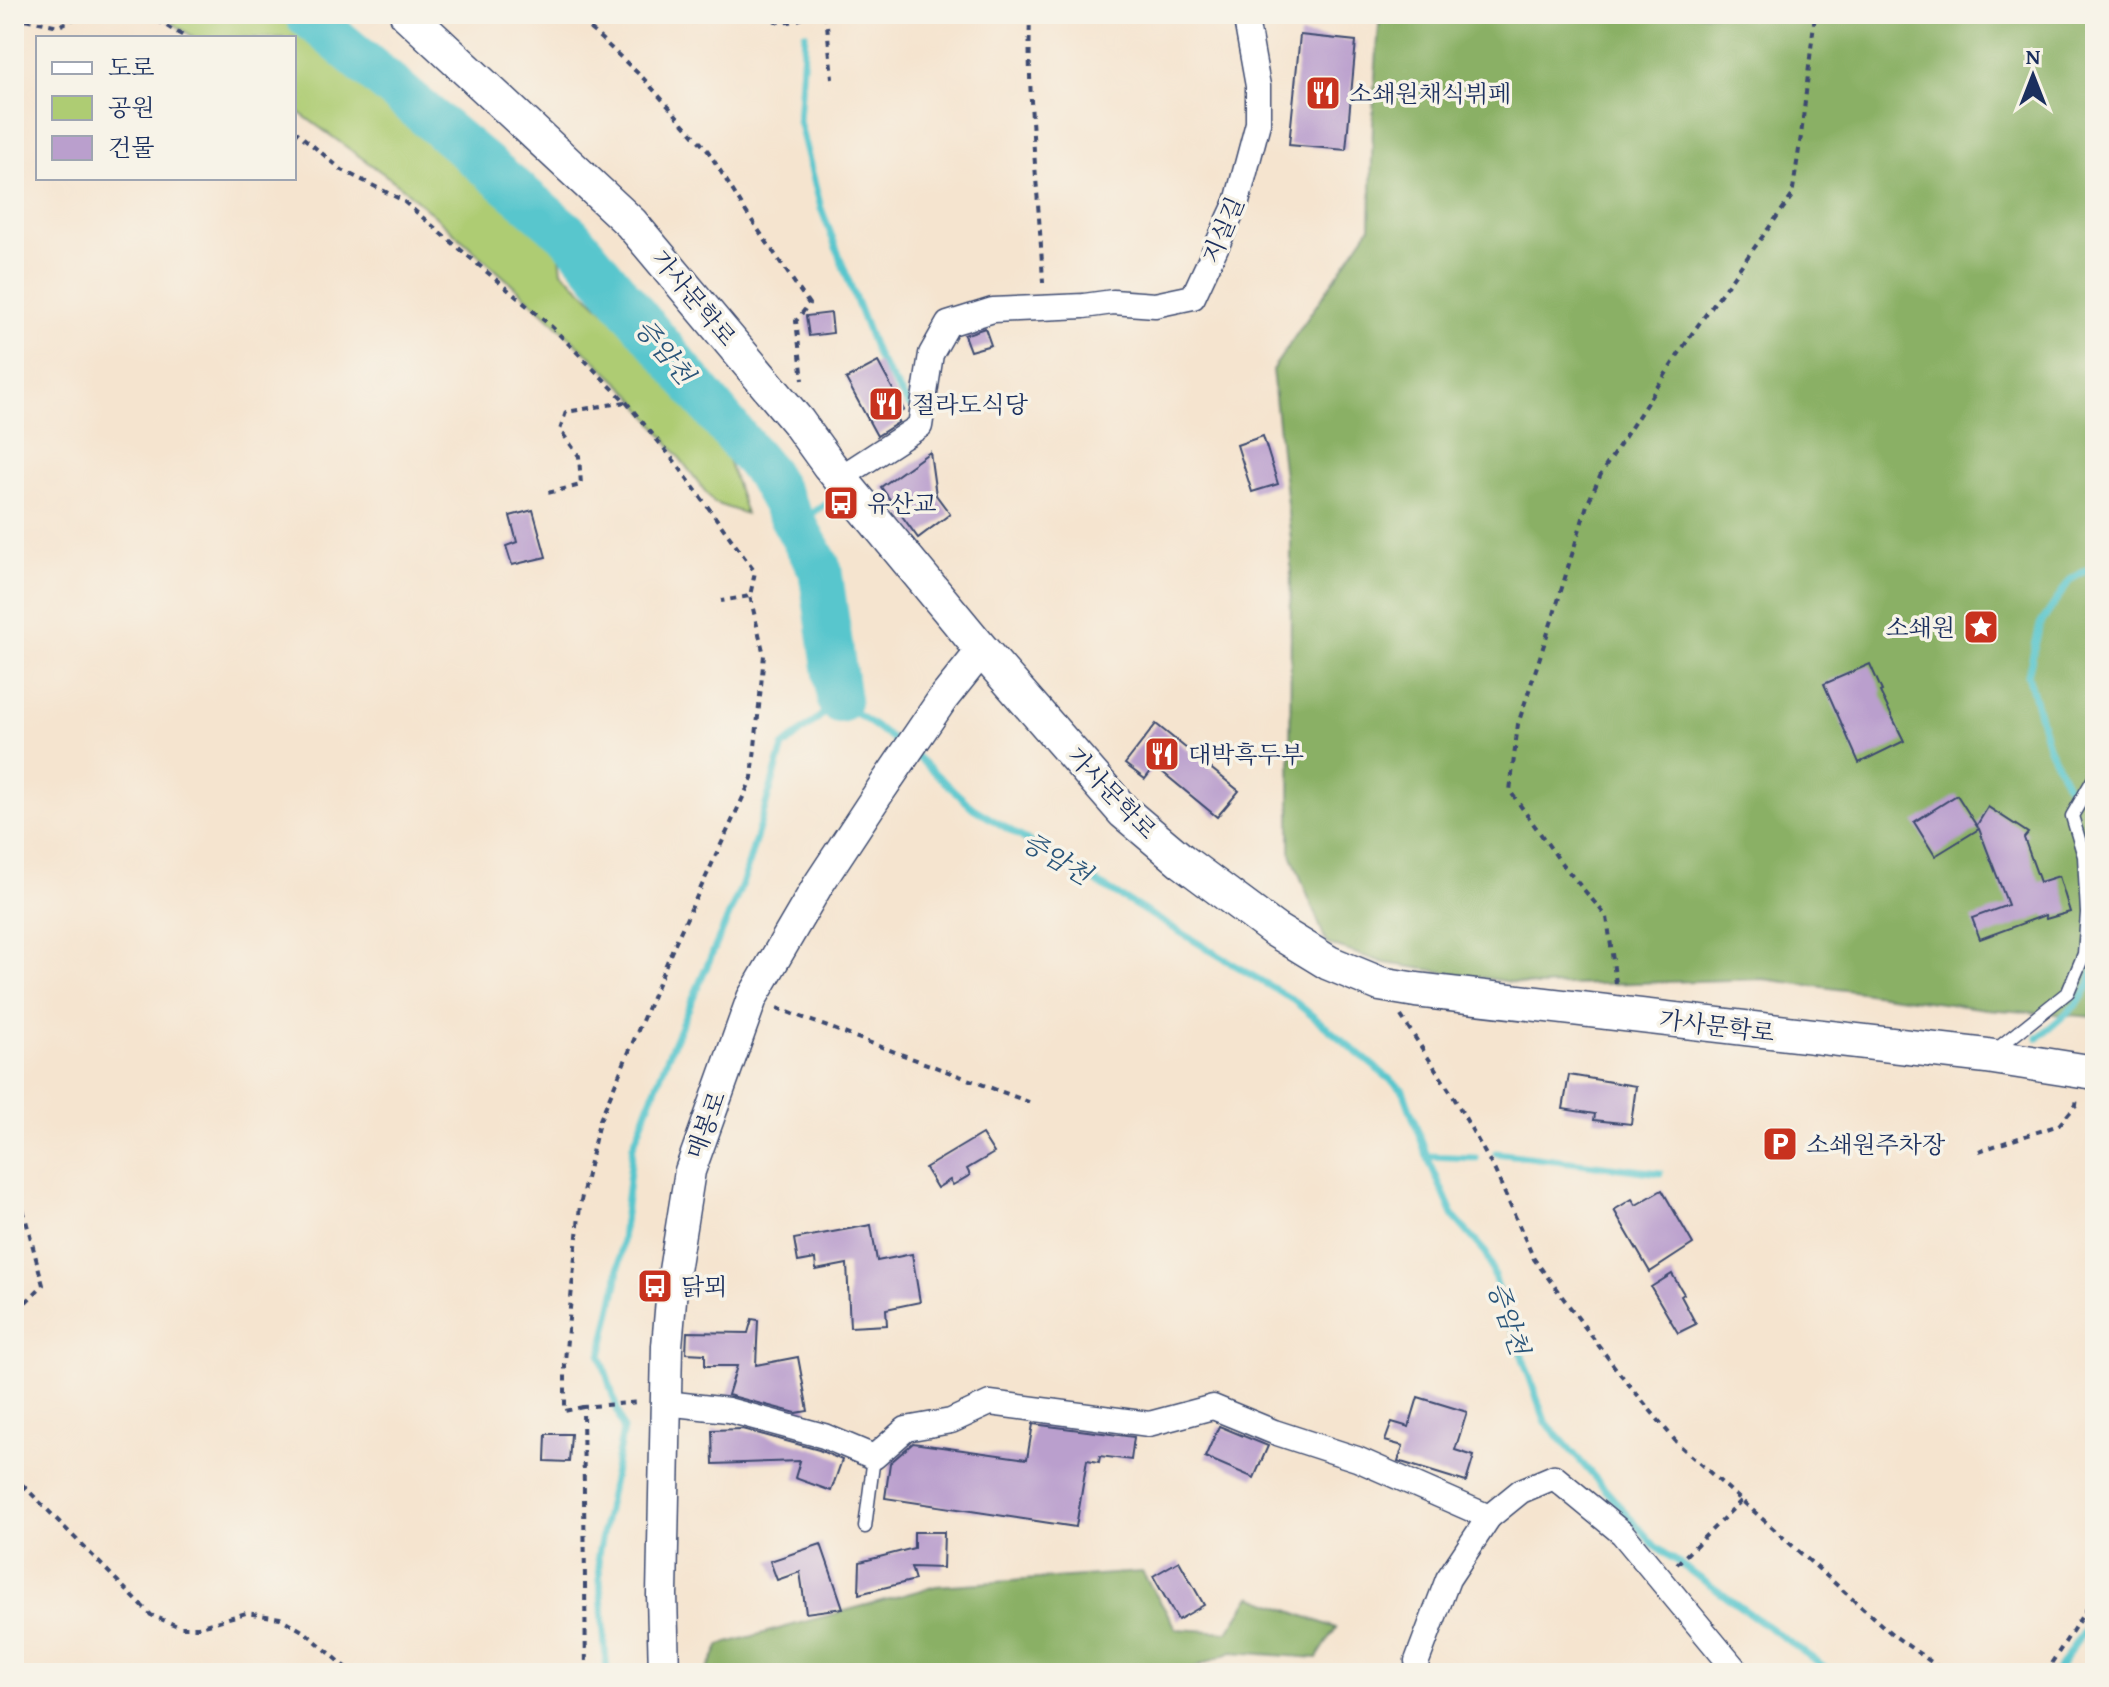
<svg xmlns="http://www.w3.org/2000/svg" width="2109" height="1687" font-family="'Gentium Book Plus','Noto Serif KR',serif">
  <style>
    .green { fill: #aecc73; stroke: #647e68; stroke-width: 2 }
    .forest { fill: #8ab065; stroke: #527062; stroke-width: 2 }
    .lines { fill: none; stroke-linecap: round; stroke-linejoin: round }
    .stream { stroke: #58c6cd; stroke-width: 7 }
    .river { stroke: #58c6cd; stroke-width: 44 }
    .building { fill: #ba9fcd }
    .service-casing { stroke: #3c4a6f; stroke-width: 15 }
    .minor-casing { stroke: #3c4a6f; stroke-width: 27 }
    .tertiary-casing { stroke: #3c4a6f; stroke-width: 33 }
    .secondary-casing { stroke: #3c4a6f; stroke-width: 37 }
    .path { stroke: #3c4a6f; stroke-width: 4; stroke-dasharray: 6 6; stroke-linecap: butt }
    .service { stroke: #fff; stroke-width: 12 }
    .minor { stroke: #fff; stroke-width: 24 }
    .tertiary { stroke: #fff; stroke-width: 30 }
    .secondary { stroke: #fff; stroke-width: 34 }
    .labels { text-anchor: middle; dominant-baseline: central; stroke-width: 7; stroke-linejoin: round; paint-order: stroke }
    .poi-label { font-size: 24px; fill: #1b2f5e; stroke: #f7f3e8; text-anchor: start }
    .street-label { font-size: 24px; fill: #1b2f5e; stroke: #f7f3e8 }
    .water-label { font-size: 26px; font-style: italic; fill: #2a557a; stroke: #f7f3e8 }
  </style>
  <rect width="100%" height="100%" fill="#f7f3e8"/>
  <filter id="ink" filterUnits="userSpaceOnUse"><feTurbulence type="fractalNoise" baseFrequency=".0125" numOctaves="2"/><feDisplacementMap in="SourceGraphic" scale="16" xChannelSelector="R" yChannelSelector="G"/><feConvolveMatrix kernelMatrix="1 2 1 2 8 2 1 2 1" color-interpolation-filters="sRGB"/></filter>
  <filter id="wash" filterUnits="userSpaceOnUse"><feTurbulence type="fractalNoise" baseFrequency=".006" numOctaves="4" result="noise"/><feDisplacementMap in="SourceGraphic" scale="32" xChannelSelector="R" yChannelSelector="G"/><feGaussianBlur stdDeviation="1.8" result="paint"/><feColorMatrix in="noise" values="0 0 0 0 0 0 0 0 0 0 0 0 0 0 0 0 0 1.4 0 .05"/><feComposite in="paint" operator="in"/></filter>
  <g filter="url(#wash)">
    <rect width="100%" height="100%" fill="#f5e4cf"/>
    <!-- green -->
    <polygon class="green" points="159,14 287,14 355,77 559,248 562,271 654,357 715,420 746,514 714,503 631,394 530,300 402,187 294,109 294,38 195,38"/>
    <!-- forest -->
    <g class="forest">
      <polygon points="1380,14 2095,14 2095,1017 1986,1009 1763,979 1537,986 1385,963 1327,944 1290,851 1291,540 1272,370 1370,227 1374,89"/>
      <polygon points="1142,1572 1177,1629 1228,1632 1251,1596 1336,1628 1317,1658 1232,1652 1181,1673 706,1673 720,1645 936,1586"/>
    </g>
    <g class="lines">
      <!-- stream -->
      <g class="stream">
        <polyline points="805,34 799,121 821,208 878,358 909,405"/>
        <polyline points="795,526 824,505"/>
        <polyline points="914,754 973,808 1293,1000 1403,1090 1427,1156 1454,1217 1486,1253 1545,1421 1655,1546 1833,1673"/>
        <polyline points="2067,785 2048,746 2028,675 2040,625 2070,580 2095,565"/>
        <polyline points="2087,827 2091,835 2095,872"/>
        <polyline points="2038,1038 2077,1004 2090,984 2095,958"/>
        <polyline points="1496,1153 1660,1173"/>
        <polyline points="1427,1156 1476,1158"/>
        <polyline points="607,1673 598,1555 623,1429 601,1356 617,1283 633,1146 668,1056 742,885 783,747 839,701 904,747"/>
        <polyline points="2056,1673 2095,1614"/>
      </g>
      <!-- river -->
      <polyline class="river" points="306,14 570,236 767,474 820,569 839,701"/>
    </g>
    <g id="blocks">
      <!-- building -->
      <g class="building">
        <polygon points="1300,35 1356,41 1346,150 1289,145"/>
        <polygon points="831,313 833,333 809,336 806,316"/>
        <polygon points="985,328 991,345 970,351 964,335"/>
        <polygon points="878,362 904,410 893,416 899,422 877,436 846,379"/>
        <polygon points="1263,436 1278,484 1252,492 1237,445"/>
        <polygon points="930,452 936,495 950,514 918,538 881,487"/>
        <polygon points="533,510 546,557 512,565 506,546 517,542 510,516"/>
        <polygon points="1870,664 1882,691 1880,692 1904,741 1859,763 1824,684"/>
        <polygon points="1156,724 1239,791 1217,817 1155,766 1145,779 1125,764"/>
        <polygon points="1957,795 1978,828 1977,825 1988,807 2028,833 2024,838 2040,882 2059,876 2070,912 2046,919 2045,915 1980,939 1972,918 2008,905 1979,829 1935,856 1914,822"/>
        <polygon points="1569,1075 1636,1086 1631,1124 1594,1120 1595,1114 1563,1109"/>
        <polygon points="982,1134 994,1153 967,1169 970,1175 953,1185 950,1180 937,1188 925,1168"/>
        <polygon points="1662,1190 1693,1244 1650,1272 1614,1210 1632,1199 1636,1205"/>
        <polygon points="871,1225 877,1261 912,1254 920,1302 886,1309 887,1325 850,1327 847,1264 816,1270 815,1259 798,1262 794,1239"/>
        <polygon points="1672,1274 1684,1294 1681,1296 1696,1324 1678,1333 1651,1287"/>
        <polygon points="752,1319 758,1320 756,1365 798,1357 808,1411 796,1413 728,1395 737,1366 705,1366 705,1354 686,1353 687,1332 748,1333"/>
        <polygon points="1418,1397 1467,1412 1455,1450 1474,1456 1466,1482 1398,1461 1403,1446 1385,1441 1392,1422 1409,1427"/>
        <polygon points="1033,1424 1134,1437 1131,1460 1100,1456 1099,1462 1087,1460 1076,1527 885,1498 890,1463 913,1443 1027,1459"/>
        <polygon points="1219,1426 1268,1446 1254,1478 1205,1457"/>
        <polygon points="742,1429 819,1450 842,1460 831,1491 795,1478 800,1461 713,1464 712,1430"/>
        <polygon points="546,1434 571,1434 569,1462 545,1461"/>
        <polygon points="914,1532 944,1532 943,1568 911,1567 915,1580 859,1594 860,1562 914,1548"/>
        <polygon points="821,1544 843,1608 806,1613 800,1572 777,1580 770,1561"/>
        <polygon points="1179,1561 1204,1605 1178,1620 1153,1576"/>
      </g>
    </g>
  </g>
  <g filter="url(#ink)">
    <use href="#blocks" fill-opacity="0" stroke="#3c4a6f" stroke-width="2"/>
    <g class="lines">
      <defs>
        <g id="service">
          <polyline points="1993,1052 2068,992 2084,954 2087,913 2084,856 2072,816 2095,776"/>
          <polyline points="865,1527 874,1457"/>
        </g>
        <g id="minor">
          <polyline points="840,478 920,426 931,354 948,324 993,310 1084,306 1113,302 1155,305 1193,297 1237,202 1258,123 1258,86 1245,14"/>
          <polyline points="666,1403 728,1410 824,1436 874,1457 906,1429 951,1421 990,1403 1149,1424 1213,1407 1274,1432 1357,1459 1489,1517 1521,1491 1554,1477 1622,1533 1738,1673"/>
          <polyline points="1417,1661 1448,1579 1489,1517"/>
        </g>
        <polyline id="tertiary" points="664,1673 662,1595 667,1346 673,1277 690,1171 752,998 818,885 878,794 942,700 982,650"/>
        <polyline id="secondary" points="407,14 631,223 798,422 829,465 982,650 1124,812 1182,861 1275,930 1329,963 1380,984 1416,990 1987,1056 2095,1073"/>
      </defs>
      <!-- service casing -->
      <use href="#service" class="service-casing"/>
      <!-- minor casing -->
      <use href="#minor" class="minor-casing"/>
      <!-- tertiary casing -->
      <use href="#tertiary" class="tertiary-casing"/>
      <!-- secondary casing -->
      <use href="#secondary" class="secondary-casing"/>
      <!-- path -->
      <g class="path">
        <polyline points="146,14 187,38"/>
        <polyline points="571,14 595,33 644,79 708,151 746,212 809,304 796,321 803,380"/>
        <path d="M764 14C781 28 794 22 812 14"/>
        <polyline points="826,14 832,78"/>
        <path d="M1030 14C1027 104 1039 193 1043 283"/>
        <polyline points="14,17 59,26 84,14"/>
        <polyline points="294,130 342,170 402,200 552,327 626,402 566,412 560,430 579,456 581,485 543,494"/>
        <polyline points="626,402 676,463 755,572 750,596 721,601"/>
        <polyline points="1616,983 1607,917 1562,864 1510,791 1518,724 1554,614 1587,505 1602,472 1693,332 1792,196 1801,136 1815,14"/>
        <polyline points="777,1008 1029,1102"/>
        <polyline points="1401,1016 1453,1096 1495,1171 1534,1259 1617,1370 1678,1444 1893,1635 1947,1673"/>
        <polyline points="1979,1151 2059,1125 2076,1105 2077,1097"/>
        <polyline points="14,1175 43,1285 14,1314"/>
        <polyline points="583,1407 565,1411 565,1360 580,1205 599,1122 676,941 752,778 764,655 750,596"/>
        <polyline points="14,1476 151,1615 180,1627 198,1627 246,1613 280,1618 306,1633 353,1673"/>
        <polyline points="1677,1564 1741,1501"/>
        <polyline points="586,1673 583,1407 639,1402"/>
        <polyline points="2045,1673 2095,1596"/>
      </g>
      <!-- service -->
      <use href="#service" class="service"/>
      <!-- minor -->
      <use href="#minor" class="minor"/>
      <!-- tertiary -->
      <use href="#tertiary" class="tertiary"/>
      <!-- secondary -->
      <use href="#secondary" class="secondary"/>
    </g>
  </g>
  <!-- icons -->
  <defs>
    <symbol id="restaurant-square" viewBox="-11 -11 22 22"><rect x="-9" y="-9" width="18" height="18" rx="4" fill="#c8321e" stroke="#f7f3e8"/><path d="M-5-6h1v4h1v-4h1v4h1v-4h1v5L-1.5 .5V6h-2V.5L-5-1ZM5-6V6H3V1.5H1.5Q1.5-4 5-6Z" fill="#fff"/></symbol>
    <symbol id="bus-square" viewBox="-11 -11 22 22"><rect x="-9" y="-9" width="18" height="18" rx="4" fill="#c8321e" stroke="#f7f3e8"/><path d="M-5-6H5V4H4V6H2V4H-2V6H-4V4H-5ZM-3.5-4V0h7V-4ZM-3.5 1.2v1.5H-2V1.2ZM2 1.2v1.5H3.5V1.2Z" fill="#fff"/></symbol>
    <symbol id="sight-square" viewBox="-11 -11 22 22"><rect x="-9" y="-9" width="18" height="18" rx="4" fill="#c8321e" stroke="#f7f3e8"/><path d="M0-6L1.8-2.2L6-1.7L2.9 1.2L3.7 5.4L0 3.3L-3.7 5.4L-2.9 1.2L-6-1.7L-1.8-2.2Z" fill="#fff"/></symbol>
    <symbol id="parking-square" viewBox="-11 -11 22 22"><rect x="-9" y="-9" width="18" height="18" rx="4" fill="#c8321e" stroke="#f7f3e8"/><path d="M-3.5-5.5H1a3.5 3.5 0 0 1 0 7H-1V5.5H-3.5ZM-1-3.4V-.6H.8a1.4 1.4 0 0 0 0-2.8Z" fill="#fff"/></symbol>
  </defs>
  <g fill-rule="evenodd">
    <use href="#restaurant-square" x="1303" y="73" width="40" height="40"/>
    <use href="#restaurant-square" x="866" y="384" width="40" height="40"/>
    <use href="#bus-square" x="821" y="483" width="40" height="40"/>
    <use href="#sight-square" x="1961" y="607" width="40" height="40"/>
    <use href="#restaurant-square" x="1142" y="734" width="40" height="40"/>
    <use href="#parking-square" x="1760" y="1124" width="40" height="40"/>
    <use href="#bus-square" x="635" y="1266" width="40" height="40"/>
  </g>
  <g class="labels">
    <!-- poi labels -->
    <g class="poi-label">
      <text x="1349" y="93">소쇄원채식뷔페</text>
      <text x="912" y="404">절라도식당</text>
      <text x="867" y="503">유산교</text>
      <text x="1955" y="627" text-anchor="end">소쇄원</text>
      <text x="1188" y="754">대박흑두부</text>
      <text x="1806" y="1144">소쇄원주차장</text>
      <text x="681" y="1286">닭뫼</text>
    </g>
    <!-- street labels -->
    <g class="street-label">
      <text transform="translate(1223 230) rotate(-67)">지실길</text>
      <text transform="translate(694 298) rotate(50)">가사문학로</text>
      <text transform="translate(1112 793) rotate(46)">가사문학로</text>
      <text transform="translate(1717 1026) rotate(7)">가사문학로</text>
      <text transform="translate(706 1125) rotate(-70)">매봉로</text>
    </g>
    <!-- water labels -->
    <g class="water-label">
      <text transform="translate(665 351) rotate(50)">증암천</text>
      <text transform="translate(1057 858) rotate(31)">증암천</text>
      <text transform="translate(1509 1318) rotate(71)">증암천</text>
    </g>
  </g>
  <!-- margin -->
  <rect width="2109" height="1687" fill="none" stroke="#f7f3e8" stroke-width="48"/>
  <!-- legend -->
  <rect x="36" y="36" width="260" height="144" fill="#f7f3e8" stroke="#9fa5b1" stroke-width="2"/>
  <rect x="52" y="62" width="40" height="12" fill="#ffffff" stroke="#9fa5b1" stroke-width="2"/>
  <text x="108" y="76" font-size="24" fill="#1b2f5e">도로</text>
  <rect x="52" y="96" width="40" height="24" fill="#aecc73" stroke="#9fa5b1" stroke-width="2"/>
  <text x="108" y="116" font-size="24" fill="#1b2f5e">공원</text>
  <rect x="52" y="136" width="40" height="24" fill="#ba9fcd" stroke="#9fa5b1" stroke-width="2"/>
  <text x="108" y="156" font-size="24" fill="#1b2f5e">건물</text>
  <!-- north arrow -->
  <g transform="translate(2033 76)" stroke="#f7f3e8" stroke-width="6" paint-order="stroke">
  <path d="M0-6L14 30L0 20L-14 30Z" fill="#1b2f5e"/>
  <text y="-12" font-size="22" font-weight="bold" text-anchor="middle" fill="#1b2f5e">N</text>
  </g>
</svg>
